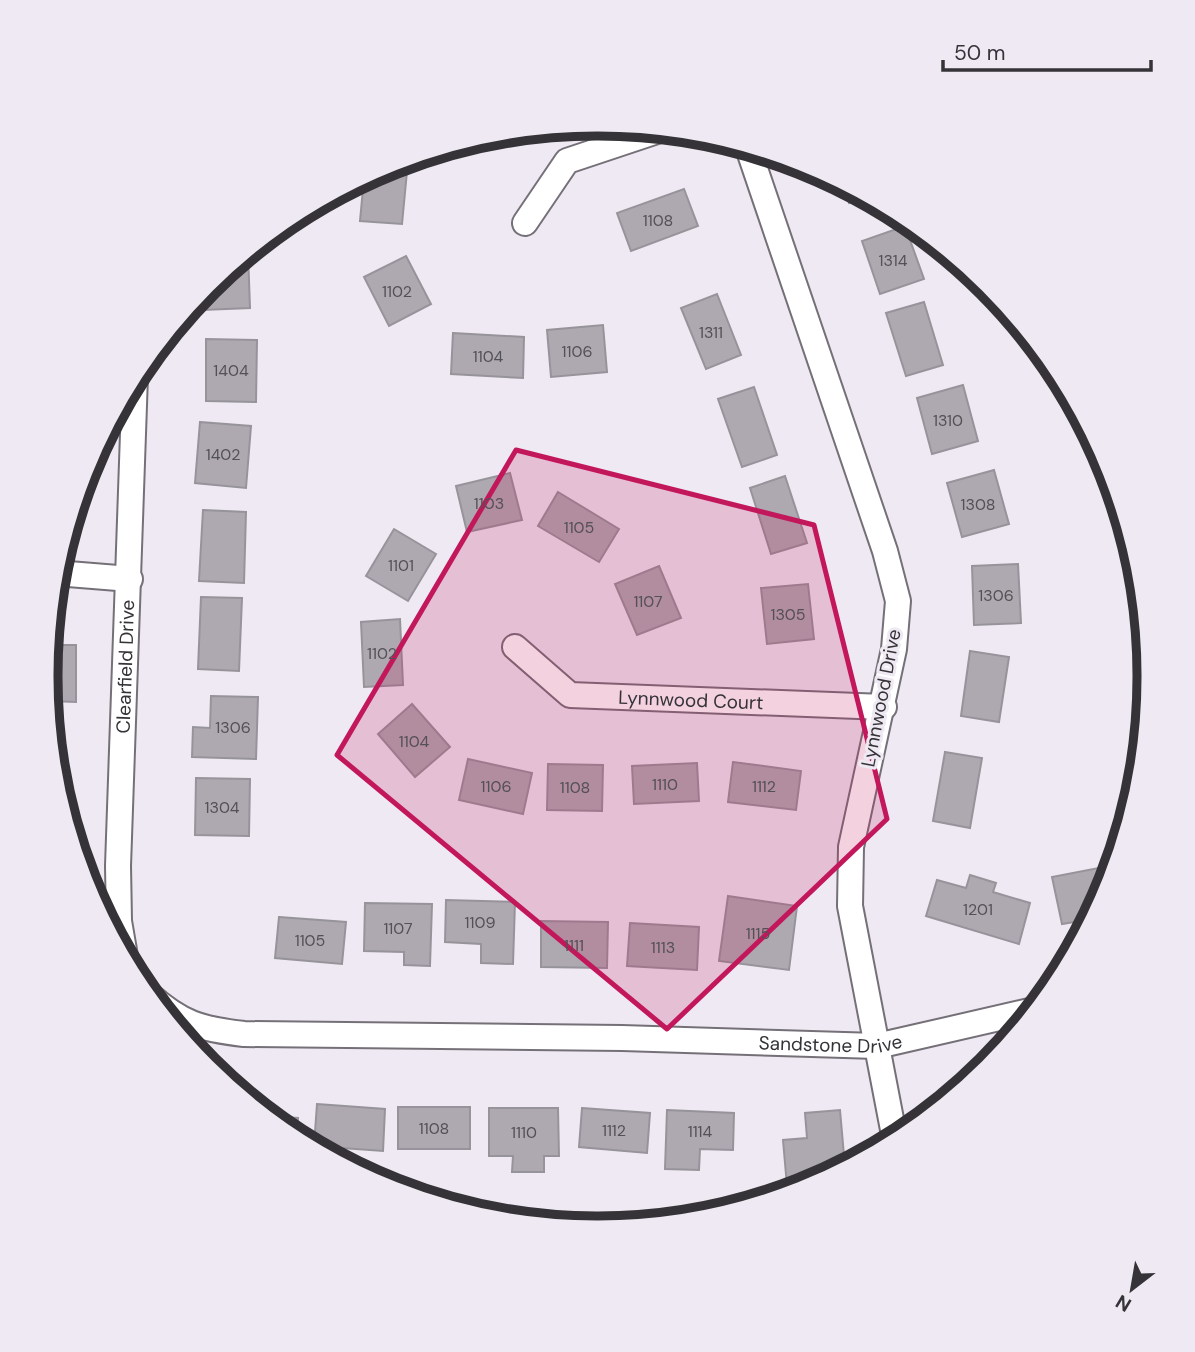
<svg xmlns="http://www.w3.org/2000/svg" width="1195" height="1352" font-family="'DM Sans',sans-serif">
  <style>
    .building { fill: #aea9b1; stroke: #97939b; stroke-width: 2 }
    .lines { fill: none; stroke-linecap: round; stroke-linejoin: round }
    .street-casing { stroke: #757078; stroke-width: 28 }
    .street { stroke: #fff; stroke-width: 24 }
    .marked { fill: #c2185b; fill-opacity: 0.2; stroke: #c2185b; stroke-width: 5; stroke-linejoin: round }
    .labels { text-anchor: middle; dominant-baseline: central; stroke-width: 6; stroke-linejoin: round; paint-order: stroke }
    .number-label { font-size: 16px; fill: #535056 }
    .street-label { font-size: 19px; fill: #353337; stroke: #eee9f2 }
    .rim { fill: none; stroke: #353337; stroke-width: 9 }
  </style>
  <rect width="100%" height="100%" fill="#eee9f2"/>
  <!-- building -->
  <g class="building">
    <polygon points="408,161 402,224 360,221 364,178 387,166"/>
    <polygon points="844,185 869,198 849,203"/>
    <polygon points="684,189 698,226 631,251 617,213"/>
    <polygon points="905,226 924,279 880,294 862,241"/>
    <polygon points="248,253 250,308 203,310 202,292"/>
    <polygon points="406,256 431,304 389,326 364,277"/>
    <polygon points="717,294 741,355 706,369 681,308"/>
    <polygon points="924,302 943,365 906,376 886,313"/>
    <polygon points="603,325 607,372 551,377 547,330"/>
    <polygon points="453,333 524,337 523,378 451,374"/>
    <polygon points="206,339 257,340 256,402 206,401"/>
    <polygon points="963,385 978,441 932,454 917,398"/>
    <polygon points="754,387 777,455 742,467 718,399"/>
    <polygon points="200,422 251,426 246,488 195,483"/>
    <polygon points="994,470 1009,524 962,537 947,483"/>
    <polygon points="510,473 522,520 467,532 456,486"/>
    <polygon points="84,475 84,495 78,495"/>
    <polygon points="785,476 807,543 771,554 750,488"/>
    <polygon points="558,492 619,529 599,562 538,526"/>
    <polygon points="203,510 246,512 244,583 199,581"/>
    <polygon points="394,529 436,554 408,601 366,576"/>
    <polygon points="1018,564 1021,623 974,625 972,566"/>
    <polygon points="659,566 681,618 637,635 615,584"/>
    <polygon points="808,584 814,639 767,644 761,588"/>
    <polygon points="201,597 242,598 239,671 198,669"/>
    <polygon points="400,619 403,685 364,687 361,622"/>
    <polygon points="49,645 76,645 76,702 48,701 46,676"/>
    <polygon points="970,651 1009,657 999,722 961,716"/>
    <polygon points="211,696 258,697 256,759 192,757 193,727 210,728"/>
    <polygon points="412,704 450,747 415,777 378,734"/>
    <polygon points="945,752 982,758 970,828 933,821"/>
    <polygon points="468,759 532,773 523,814 459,800"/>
    <polygon points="733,762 801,771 796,810 728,802"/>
    <polygon points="697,763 699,801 634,804 632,766"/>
    <polygon points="548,764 603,765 602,811 547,810"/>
    <polygon points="196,778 250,779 249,836 195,835"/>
    <polygon points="1114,865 1107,888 1091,919 1062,924 1052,877"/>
    <polygon points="970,875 996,883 993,892 1030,903 1019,944 926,916 937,880 966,888"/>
    <polygon points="728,896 797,906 789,970 719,961"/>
    <polygon points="446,900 515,902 513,964 481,963 481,944 445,942"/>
    <polygon points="365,903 432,904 430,966 404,965 404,952 364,951"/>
    <polygon points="279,917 346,922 342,964 275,958"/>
    <polygon points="541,921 608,922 607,968 541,967"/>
    <polygon points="630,923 699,927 697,970 627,966"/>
    <polygon points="957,1092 938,1107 936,1096"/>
    <polygon points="317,1104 385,1109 383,1151 314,1146"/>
    <rect x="398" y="1107" width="72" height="42"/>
    <polygon points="489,1108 558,1108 559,1156 544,1156 544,1172 512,1172 513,1156 489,1156"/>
    <polygon points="582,1108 650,1113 647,1153 579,1147"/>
    <polygon points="667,1110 734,1113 733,1150 700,1149 699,1170 665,1169"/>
    <polygon points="840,1110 845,1167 811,1184 787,1186 783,1140 807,1138 805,1113"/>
    <polygon points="268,1116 298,1118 297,1138 290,1135"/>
  </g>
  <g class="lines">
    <defs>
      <g id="street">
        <polyline points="748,148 885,551 898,601 894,649 851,847 850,906 895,1140"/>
        <polyline points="525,223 567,161 660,130"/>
        <polyline points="56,573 130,579"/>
        <path id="s1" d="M515 647 570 695 884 707"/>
        <path id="s2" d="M125 956 119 921 118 866 135 376"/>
        <path id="s3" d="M148 994C182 1024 200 1029 244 1034L622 1038 877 1046 1034 1010"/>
      </g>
    </defs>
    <!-- street casing -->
    <use href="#street" class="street-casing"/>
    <!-- street -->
    <use href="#street" class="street"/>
  </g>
  <!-- marked area -->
  <path class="marked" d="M516 450 814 525 887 819 667 1029 337 755Z"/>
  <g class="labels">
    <!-- number labels -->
    <g class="number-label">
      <text x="658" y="220">1108</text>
      <text x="893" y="260">1314</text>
      <text x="397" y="291">1102</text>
      <text x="711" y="332">1311</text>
      <text x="577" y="351">1106</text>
      <text x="488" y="356">1104</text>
      <text x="231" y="370">1404</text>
      <text x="948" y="420">1310</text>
      <text x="223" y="454">1402</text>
      <text x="489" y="503">1103</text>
      <text x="978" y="504">1308</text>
      <text x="579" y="527">1105</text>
      <text x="401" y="565">1101</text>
      <text x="996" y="595">1306</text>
      <text x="648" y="601">1107</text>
      <text x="788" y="614">1305</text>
      <text x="382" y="653">1102</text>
      <text x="233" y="727">1306</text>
      <text x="414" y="741">1104</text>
      <text x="665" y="784">1110</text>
      <text x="496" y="786">1106</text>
      <text x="764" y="786">1112</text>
      <text x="575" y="787">1108</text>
      <text x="222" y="807">1304</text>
      <text x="978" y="909">1201</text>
      <text x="480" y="922">1109</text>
      <text x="398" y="928">1107</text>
      <text x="758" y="933">1115</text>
      <text x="310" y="940">1105</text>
      <text x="574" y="945">1111</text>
      <text x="663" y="947">1113</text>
      <text x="434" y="1128">1108</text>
      <text x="614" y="1130">1112</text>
      <text x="700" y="1131">1114</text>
      <text x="524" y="1132">1110</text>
    </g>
    <!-- street labels -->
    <g class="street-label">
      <text stroke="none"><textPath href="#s2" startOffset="290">Clearfield Drive</textPath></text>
      <text transform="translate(881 698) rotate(-79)">Lynnwood Drive</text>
      <text stroke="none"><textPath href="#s1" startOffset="194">Lynnwood Court</textPath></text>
      <text stroke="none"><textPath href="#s3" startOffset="693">Sandstone Drive</textPath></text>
    </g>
  </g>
  <!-- crop -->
  <path d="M0 0H1195V1352H0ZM597 136H598A539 539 0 0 1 1137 675V677A539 539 0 0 1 598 1216H597A539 539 0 0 1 58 677V675A539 539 0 0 1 597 136Z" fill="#eee9f2" fill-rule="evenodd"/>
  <path class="rim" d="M597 136H598A539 539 0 0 1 1137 675V677A539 539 0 0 1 598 1216H597A539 539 0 0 1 58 677V675A539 539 0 0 1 597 136Z"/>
  <!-- north arrow -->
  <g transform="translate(1132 1289) rotate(211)" stroke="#eee9f2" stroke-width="5" paint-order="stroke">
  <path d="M0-5L12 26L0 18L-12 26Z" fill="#353337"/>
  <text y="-10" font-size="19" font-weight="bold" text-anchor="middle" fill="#353337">N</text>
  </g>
  <!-- scale -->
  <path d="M943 60v10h208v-10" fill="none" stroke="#353337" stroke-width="3.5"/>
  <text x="954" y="60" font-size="21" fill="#353337" stroke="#eee9f2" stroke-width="5" paint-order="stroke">50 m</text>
</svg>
